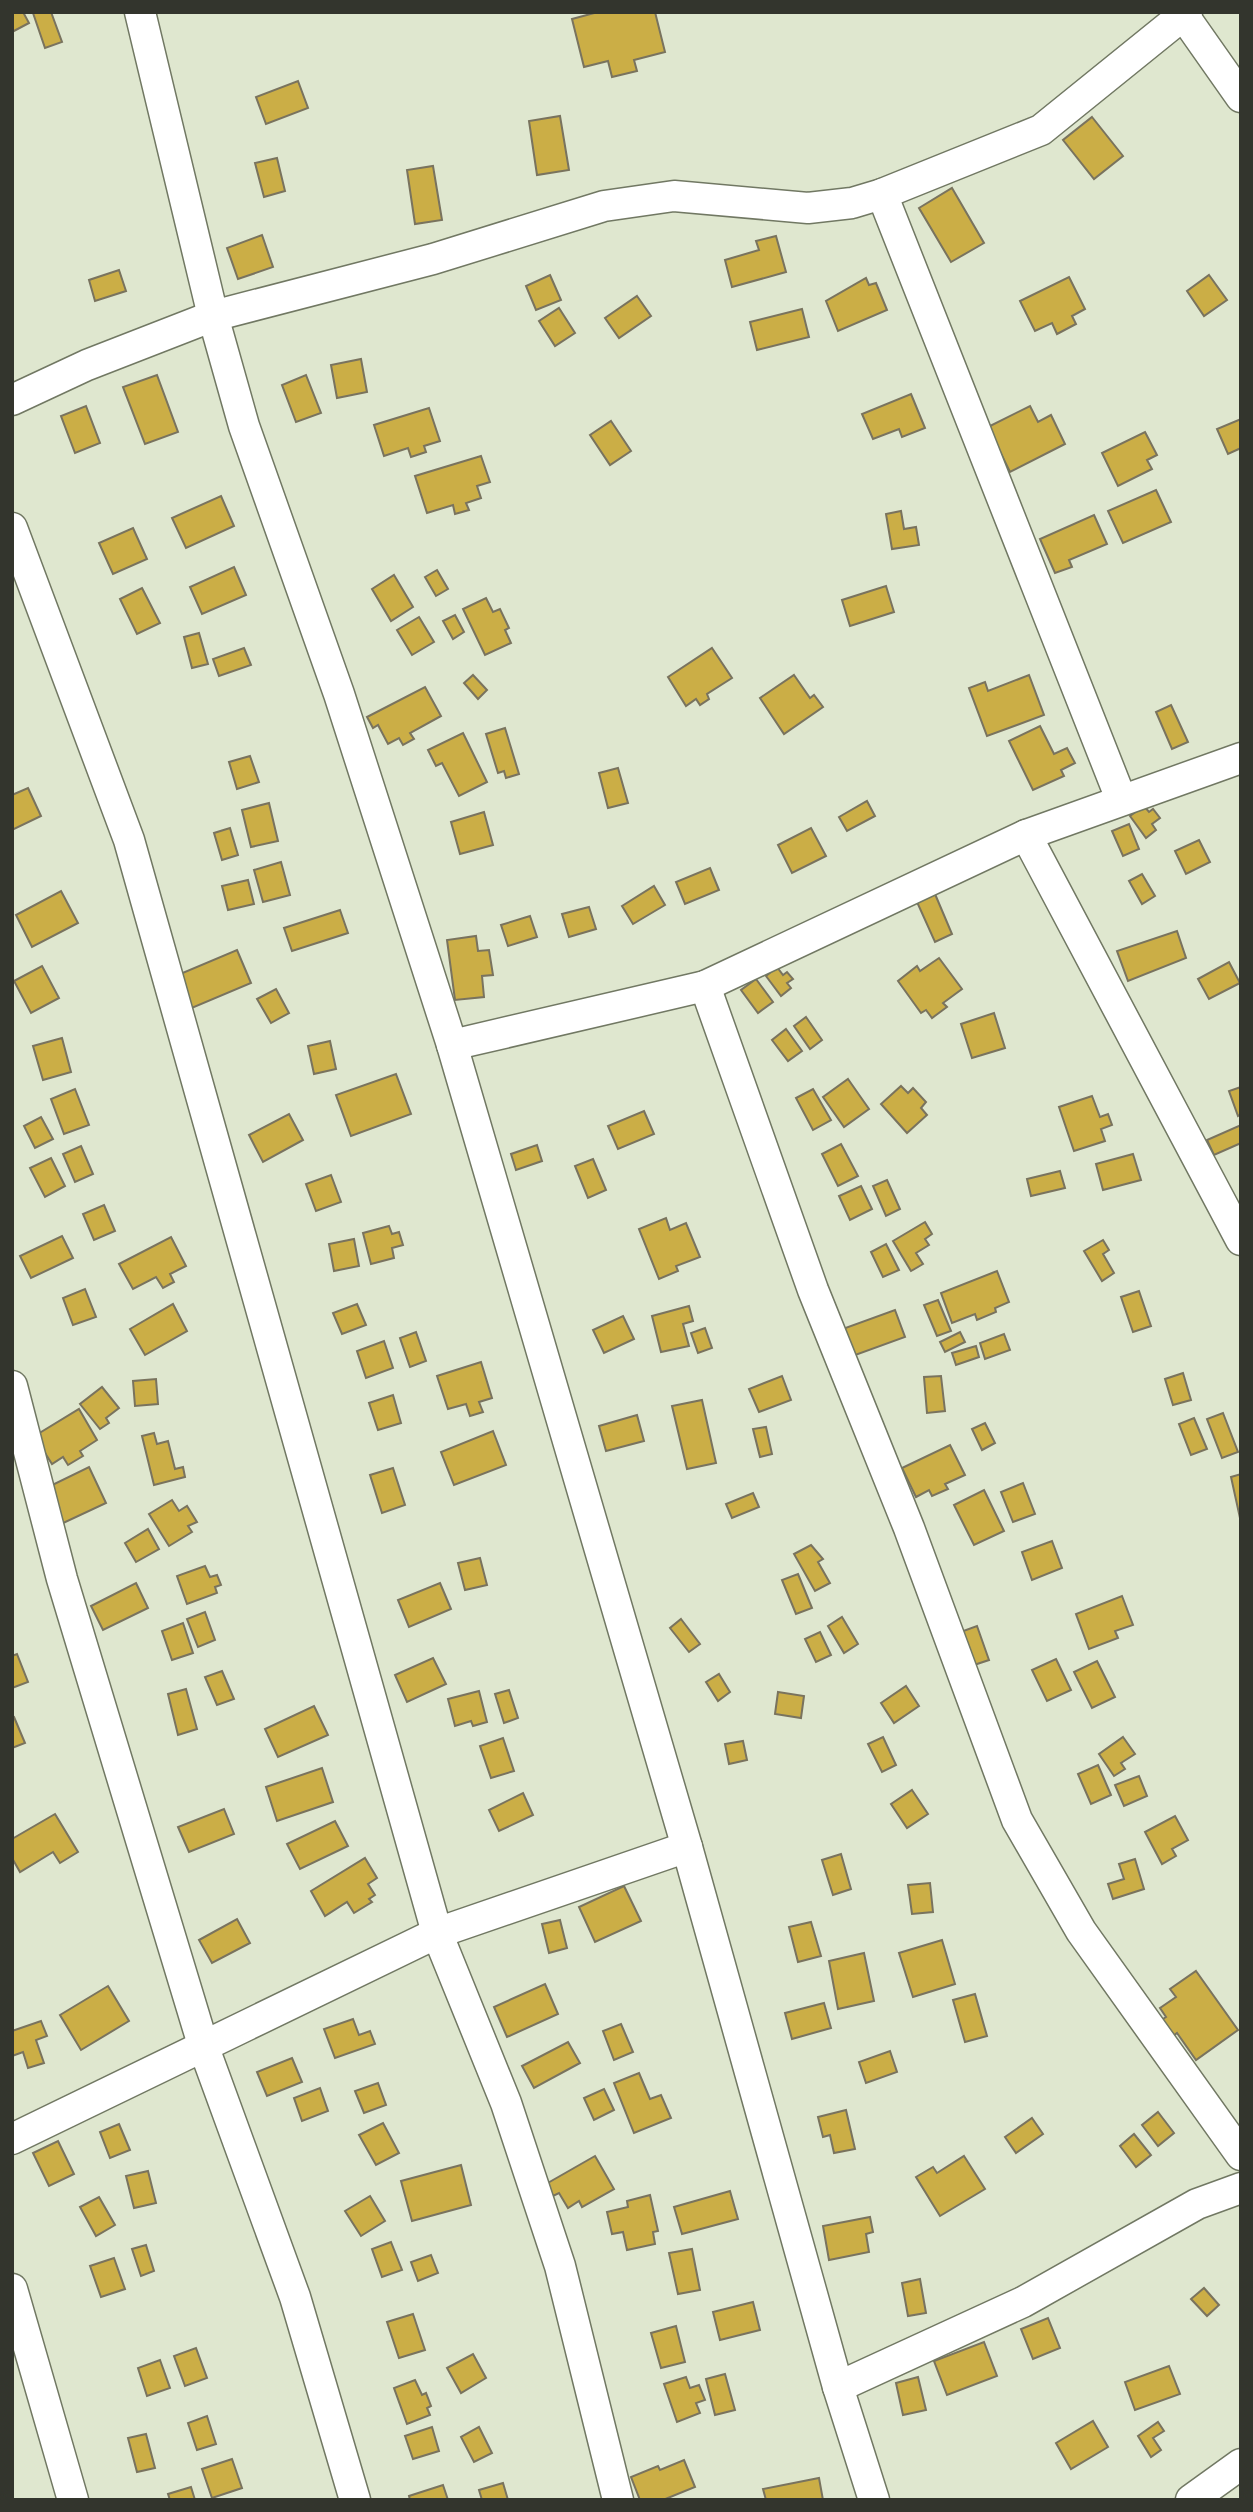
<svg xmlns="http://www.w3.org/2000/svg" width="1253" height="2512" font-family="'Playfair Display',serif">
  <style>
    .building { fill: #cbae46; stroke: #79735e; stroke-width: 2 }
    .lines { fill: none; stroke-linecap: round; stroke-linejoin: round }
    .minor-casing { stroke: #717863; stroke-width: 33 }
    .minor { stroke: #fff; stroke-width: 30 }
  </style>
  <rect width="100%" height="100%" fill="#dfe7cf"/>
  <!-- building -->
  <g class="building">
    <polygon points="12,12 23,12 29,23 12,32"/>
    <polygon points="51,12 62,42 45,48 33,13"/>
    <polygon points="598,12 655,12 665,52 634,60 637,71 612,77 608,61 584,67 572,19"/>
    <polygon points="298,81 308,108 266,124 256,97"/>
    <polygon points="560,116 569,170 537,175 529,121"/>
    <polygon points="1092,117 1123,156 1094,179 1063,140"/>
    <polygon points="277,158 285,191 264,197 255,163"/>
    <polygon points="433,166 442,220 415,224 407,170"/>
    <polygon points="952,188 984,243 951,262 919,208"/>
    <polygon points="262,235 273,267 238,279 227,248"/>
    <polygon points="776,236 786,272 732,287 725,260 759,250 756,241"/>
    <polygon points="119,270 126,291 95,301 89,280"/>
    <polygon points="550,275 561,300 536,310 526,286"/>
    <polygon points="1209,275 1227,300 1204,316 1187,291"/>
    <polygon points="1069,277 1085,309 1072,316 1076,324 1057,334 1052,323 1035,331 1020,301"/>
    <polygon points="866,278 869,285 876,283 887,310 838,331 826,301"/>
    <polygon points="637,296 651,316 619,338 605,318"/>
    <polygon points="559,308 575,333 555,346 539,321"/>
    <polygon points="802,309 809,337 757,350 750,322"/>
    <polygon points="361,359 367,392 337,398 331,365"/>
    <polygon points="157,375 178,432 145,444 123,387"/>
    <polygon points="306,375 321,413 296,422 282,385"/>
    <polygon points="911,394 925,428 902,437 899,429 873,439 862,414"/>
    <polygon points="86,406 100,443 75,453 61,416"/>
    <polygon points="1030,406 1038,422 1051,415 1065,444 1010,472 988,427"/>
    <polygon points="429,408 440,441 424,446 426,452 411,457 408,448 384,456 374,425"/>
    <polygon points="1241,419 1241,448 1228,454 1217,429"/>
    <polygon points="611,421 631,451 610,465 590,435"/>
    <polygon points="1145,432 1157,455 1147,460 1152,469 1118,486 1102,453"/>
    <polygon points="481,456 490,482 477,486 481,498 466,503 469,510 455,514 453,505 427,513 415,476"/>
    <polygon points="1156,490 1171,522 1123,543 1108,511"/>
    <polygon points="221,496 234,526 186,548 172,518"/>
    <polygon points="901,511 904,529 916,527 919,545 892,549 886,514"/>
    <polygon points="1094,515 1107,544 1069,560 1072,567 1055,573 1040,539"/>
    <polygon points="133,528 147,559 113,574 99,543"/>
    <polygon points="234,567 246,595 202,614 190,587"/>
    <polygon points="437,570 448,589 436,596 425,577"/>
    <polygon points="394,575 413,607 391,621 372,589"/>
    <polygon points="886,586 894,612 850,626 842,600"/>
    <polygon points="142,588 160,623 137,634 120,599"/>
    <polygon points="486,598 493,612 500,609 509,628 505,630 511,643 485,655 463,609"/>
    <polygon points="455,615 464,632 453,639 443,621"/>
    <polygon points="419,617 434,642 412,655 397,630"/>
    <polygon points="199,633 208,664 192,668 184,637"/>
    <polygon points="244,648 251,665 219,676 213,659"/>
    <polygon points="712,648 732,678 707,694 709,699 700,705 696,699 686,706 668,677"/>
    <polygon points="473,675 487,690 478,699 464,683"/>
    <polygon points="794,675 810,698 814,695 823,707 784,734 760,698"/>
    <polygon points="1029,675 1044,715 987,736 969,688 985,682 988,691"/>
    <polygon points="425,687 441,716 410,733 414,739 403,745 399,738 388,744 378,725 373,728 367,717"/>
    <polygon points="1171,705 1188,742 1172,749 1156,712"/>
    <polygon points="1040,726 1054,754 1067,748 1075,763 1061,770 1064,776 1033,790 1009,741"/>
    <polygon points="505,728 519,774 506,778 504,771 498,773 486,734"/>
    <polygon points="463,733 487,782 459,796 442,763 436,766 428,750"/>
    <polygon points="250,756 259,782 237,789 229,762"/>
    <polygon points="618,768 628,803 608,808 599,773"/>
    <polygon points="28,788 41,816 12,830 12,795"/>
    <polygon points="867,801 875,816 847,831 839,817"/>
    <polygon points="269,803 278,841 251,847 242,810"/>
    <polygon points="1144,806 1149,812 1153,809 1160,818 1152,824 1156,830 1146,838 1130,816"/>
    <polygon points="484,812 493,845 460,854 451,822"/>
    <polygon points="1129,824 1139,849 1123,856 1112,831"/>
    <polygon points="230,828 238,855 222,860 214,833"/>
    <polygon points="811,828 826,856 792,873 778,845"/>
    <polygon points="1199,840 1210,862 1186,874 1175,851"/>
    <polygon points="281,862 290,895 263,902 254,870"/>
    <polygon points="710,868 719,890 685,904 676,882"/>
    <polygon points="1142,874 1155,896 1142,904 1129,881"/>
    <polygon points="248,880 254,904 228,910 222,886"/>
    <polygon points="654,886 665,905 633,924 622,906"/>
    <polygon points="61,891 78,923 32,947 16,915"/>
    <polygon points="935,894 952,934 935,942 917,902"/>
    <polygon points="589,907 596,929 569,937 562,914"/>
    <polygon points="340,910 348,933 292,951 284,928"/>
    <polygon points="530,916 537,937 508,946 501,925"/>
    <polygon points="1177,931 1186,958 1128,981 1117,951"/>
    <polygon points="476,936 478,951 489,950 493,975 482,976 484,997 455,1000 447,940"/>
    <polygon points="237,950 251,983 187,1010 173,977"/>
    <polygon points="939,958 962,989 943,1003 947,1007 932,1018 926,1010 921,1013 898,981 917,966 920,971"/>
    <polygon points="1229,962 1240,983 1209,999 1198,979"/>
    <polygon points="42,966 59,998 31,1013 14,981"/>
    <polygon points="777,967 783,975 787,972 793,979 787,983 791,988 781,996 766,976"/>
    <polygon points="756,979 773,1002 758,1013 741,990"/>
    <polygon points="276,989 289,1013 271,1023 257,999"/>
    <polygon points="994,1013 1005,1048 972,1058 961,1024"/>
    <polygon points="806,1017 822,1040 810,1049 794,1026"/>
    <polygon points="786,1029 802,1051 788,1061 772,1040"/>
    <polygon points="62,1038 71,1072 43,1080 33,1046"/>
    <polygon points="330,1041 336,1069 314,1074 308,1046"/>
    <polygon points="396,1074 411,1114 351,1136 336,1095"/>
    <polygon points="848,1079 869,1109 844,1127 823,1097"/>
    <polygon points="901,1086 908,1093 913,1088 926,1102 921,1108 927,1115 907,1133 881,1104"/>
    <polygon points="1241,1087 1241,1114 1238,1116 1229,1091"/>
    <polygon points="75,1089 89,1125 64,1134 51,1099"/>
    <polygon points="813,1089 831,1120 813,1130 796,1098"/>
    <polygon points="1092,1096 1100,1117 1108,1114 1112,1125 1101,1129 1105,1141 1074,1151 1059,1107"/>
    <polygon points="644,1111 654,1134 618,1149 608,1126"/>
    <polygon points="289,1114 303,1140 263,1162 249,1135"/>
    <polygon points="41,1117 53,1139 35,1148 24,1126"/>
    <polygon points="1241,1125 1241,1143 1214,1155 1207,1140"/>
    <polygon points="841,1144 858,1176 838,1186 822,1154"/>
    <polygon points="537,1145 542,1161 516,1170 511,1154"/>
    <polygon points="81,1146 93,1174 75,1182 63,1154"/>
    <polygon points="1133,1154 1141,1180 1103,1190 1096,1164"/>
    <polygon points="51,1158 65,1186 45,1197 30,1168"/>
    <polygon points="593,1159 606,1190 588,1198 575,1166"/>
    <polygon points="1060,1171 1065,1188 1031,1196 1027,1179"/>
    <polygon points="331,1175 341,1202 316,1211 306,1184"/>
    <polygon points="887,1180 900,1209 886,1216 873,1186"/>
    <polygon points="861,1186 872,1209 850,1220 839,1196"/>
    <polygon points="104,1205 115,1231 94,1240 83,1214"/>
    <polygon points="666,1218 670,1230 686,1223 700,1257 676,1266 678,1271 659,1279 639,1229"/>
    <polygon points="925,1222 932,1234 925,1239 929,1245 916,1253 923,1264 911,1271 893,1241"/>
    <polygon points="389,1226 392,1234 399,1232 403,1245 392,1248 394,1258 371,1264 363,1233"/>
    <polygon points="62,1236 73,1258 31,1278 20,1256"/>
    <polygon points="171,1237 186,1266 170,1274 174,1282 163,1288 156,1277 133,1289 119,1264"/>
    <polygon points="354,1239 359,1266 334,1271 329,1244"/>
    <polygon points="1103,1240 1109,1250 1103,1254 1114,1273 1102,1281 1084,1251"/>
    <polygon points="886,1244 899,1270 883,1277 871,1252"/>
    <polygon points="997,1271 1009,1302 995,1308 996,1312 977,1320 975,1314 952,1323 941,1293"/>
    <polygon points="85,1289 96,1317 73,1325 63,1298"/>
    <polygon points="1139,1291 1151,1326 1133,1332 1121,1297"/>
    <polygon points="938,1300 951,1331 937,1336 924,1305"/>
    <polygon points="173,1304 187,1331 145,1355 130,1329"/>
    <polygon points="357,1304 366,1325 342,1334 333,1313"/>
    <polygon points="689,1306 693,1321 683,1324 689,1346 661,1352 652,1316"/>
    <polygon points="895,1310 905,1337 847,1358 837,1331"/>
    <polygon points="623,1316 634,1339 604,1353 593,1330"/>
    <polygon points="705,1328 712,1348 698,1353 691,1333"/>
    <polygon points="416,1332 426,1361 410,1367 400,1338"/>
    <polygon points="960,1332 965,1342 945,1352 940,1342"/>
    <polygon points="1004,1334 1010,1350 985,1359 980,1343"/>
    <polygon points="384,1341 393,1368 366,1378 357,1351"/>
    <polygon points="976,1346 979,1357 956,1365 952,1353"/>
    <polygon points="481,1362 492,1398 479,1402 483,1412 470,1416 466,1404 448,1409 437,1376"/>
    <polygon points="1183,1373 1191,1400 1173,1405 1165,1379"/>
    <polygon points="782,1376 791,1400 759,1412 749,1389"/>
    <polygon points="941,1376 945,1411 927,1413 924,1377"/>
    <polygon points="156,1379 158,1404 135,1406 133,1381"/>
    <polygon points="102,1387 119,1408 106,1418 109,1423 100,1429 80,1404"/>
    <polygon points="393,1395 401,1423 378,1430 369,1403"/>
    <polygon points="702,1400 716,1463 687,1469 672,1406"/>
    <polygon points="79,1409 97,1440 80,1451 83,1456 68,1465 63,1457 52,1464 45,1453 28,1440"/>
    <polygon points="1223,1413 1238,1452 1222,1458 1207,1419"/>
    <polygon points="637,1415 644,1441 606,1451 599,1426"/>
    <polygon points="1194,1418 1207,1449 1191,1455 1179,1424"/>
    <polygon points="985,1423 995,1443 982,1450 972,1429"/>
    <polygon points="766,1427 772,1454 760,1457 753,1429"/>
    <polygon points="493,1431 506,1465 454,1485 441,1452"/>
    <polygon points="154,1433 157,1444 168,1441 175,1469 183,1467 185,1477 154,1485 142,1436"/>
    <polygon points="950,1445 965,1475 945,1484 948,1489 932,1496 929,1490 916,1497 902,1468"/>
    <polygon points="89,1467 106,1503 59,1525 42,1490"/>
    <polygon points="393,1468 405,1505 382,1513 370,1475"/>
    <polygon points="1241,1474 1241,1518 1240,1518 1231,1477"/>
    <polygon points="1023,1483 1035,1514 1013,1522 1001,1492"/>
    <polygon points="984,1490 1004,1531 974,1545 954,1505"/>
    <polygon points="753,1493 759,1507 732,1518 726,1504"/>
    <polygon points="172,1500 179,1511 187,1506 197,1522 188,1526 192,1532 169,1546 149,1514"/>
    <polygon points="148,1529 159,1549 136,1562 125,1543"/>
    <polygon points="1052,1541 1062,1568 1032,1580 1022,1552"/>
    <polygon points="811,1545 823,1559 818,1562 830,1583 815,1591 794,1554"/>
    <polygon points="480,1558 487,1585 465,1590 458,1563"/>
    <polygon points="205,1566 210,1577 217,1575 221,1585 215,1587 217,1593 187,1604 177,1576"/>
    <polygon points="798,1574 812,1608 796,1614 782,1580"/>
    <polygon points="136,1583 148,1608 103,1630 91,1606"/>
    <polygon points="440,1583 451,1609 409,1627 398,1600"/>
    <polygon points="1122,1596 1133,1625 1115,1631 1118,1638 1089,1649 1076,1614"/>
    <polygon points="205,1612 215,1640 198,1647 187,1619"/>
    <polygon points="842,1617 858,1644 844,1653 828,1626"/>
    <polygon points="681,1619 700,1644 689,1652 670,1628"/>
    <polygon points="183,1623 193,1653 172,1660 162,1631"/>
    <polygon points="977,1626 989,1660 974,1665 955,1634"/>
    <polygon points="820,1632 831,1655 816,1662 805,1639"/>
    <polygon points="17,1654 28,1682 12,1688 12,1656"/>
    <polygon points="433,1658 446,1684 407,1702 395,1675"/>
    <polygon points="1056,1659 1071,1690 1047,1701 1032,1670"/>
    <polygon points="1097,1661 1115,1697 1092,1708 1074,1672"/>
    <polygon points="222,1671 234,1699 217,1705 205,1677"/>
    <polygon points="719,1674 730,1692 718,1701 706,1682"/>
    <polygon points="906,1686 919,1706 894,1723 881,1703"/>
    <polygon points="186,1689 197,1729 178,1735 168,1694"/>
    <polygon points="509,1690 518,1718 504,1723 495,1694"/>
    <polygon points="479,1691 487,1722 473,1726 471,1721 455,1726 448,1699"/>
    <polygon points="778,1692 804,1696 801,1718 775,1714"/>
    <polygon points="314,1706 328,1735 278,1757 265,1729"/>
    <polygon points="14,1717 25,1743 12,1748 12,1718"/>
    <polygon points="883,1737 896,1765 882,1772 868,1744"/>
    <polygon points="1123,1737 1135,1754 1121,1763 1125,1769 1114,1776 1099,1754"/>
    <polygon points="503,1738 514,1771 491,1778 480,1746"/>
    <polygon points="743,1741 747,1760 729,1764 725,1744"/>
    <polygon points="1098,1765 1111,1795 1091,1804 1078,1774"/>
    <polygon points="322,1768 333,1802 277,1821 266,1787"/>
    <polygon points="1139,1776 1147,1796 1124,1806 1115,1785"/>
    <polygon points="912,1790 928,1814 907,1828 891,1804"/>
    <polygon points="523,1793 533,1815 499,1831 489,1810"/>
    <polygon points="224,1809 234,1834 189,1852 178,1827"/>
    <polygon points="55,1814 78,1852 60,1863 53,1852 20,1872 12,1858 12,1839"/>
    <polygon points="1175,1816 1188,1840 1172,1849 1176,1856 1162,1864 1145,1832"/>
    <polygon points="335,1821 348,1846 300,1869 287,1844"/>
    <polygon points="841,1854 851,1889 833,1895 822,1860"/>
    <polygon points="365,1858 377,1878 368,1884 375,1895 369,1899 372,1902 354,1913 347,1902 325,1916 311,1891"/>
    <polygon points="1135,1859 1144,1889 1113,1899 1108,1884 1124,1879 1119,1864"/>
    <polygon points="930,1883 933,1912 912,1914 908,1885"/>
    <polygon points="624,1886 641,1921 595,1942 579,1907"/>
    <polygon points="237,1919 250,1943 212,1963 199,1940"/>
    <polygon points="560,1920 567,1948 549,1953 542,1924"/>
    <polygon points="811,1922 821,1956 798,1962 789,1927"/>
    <polygon points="942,1940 955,1984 913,1997 899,1953"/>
    <polygon points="864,1953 874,2001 838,2009 829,1961"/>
    <polygon points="1196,1971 1238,2030 1196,2060 1177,2033 1172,2037 1160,2021 1166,2017 1160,2008 1176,1997 1170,1989"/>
    <polygon points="545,1984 558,2014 507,2037 494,2007"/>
    <polygon points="108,1986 129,2021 81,2050 60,2015"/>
    <polygon points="975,1994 987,2036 965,2042 953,2000"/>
    <polygon points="824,2003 831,2028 792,2039 785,2013"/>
    <polygon points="353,2019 359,2035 370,2031 375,2044 335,2058 324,2029"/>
    <polygon points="41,2021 47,2036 36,2040 44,2063 28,2068 23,2052 12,2056 12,2031"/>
    <polygon points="621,2024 633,2052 614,2060 603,2031"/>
    <polygon points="568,2042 580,2063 534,2088 522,2066"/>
    <polygon points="890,2051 897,2072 866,2083 859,2062"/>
    <polygon points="292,2058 302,2082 267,2096 257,2072"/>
    <polygon points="639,2073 650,2099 661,2095 671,2118 634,2133 614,2083"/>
    <polygon points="378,2083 386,2105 364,2113 355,2091"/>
    <polygon points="320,2088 328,2111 302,2121 294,2098"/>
    <polygon points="604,2089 614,2110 594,2120 584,2098"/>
    <polygon points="846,2110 855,2149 834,2153 830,2135 823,2137 818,2117"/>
    <polygon points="1158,2112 1174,2133 1158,2146 1142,2125"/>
    <polygon points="1032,2118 1043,2134 1016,2153 1005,2137"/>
    <polygon points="383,2123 399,2153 376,2165 359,2135"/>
    <polygon points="119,2124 130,2150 110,2158 100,2132"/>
    <polygon points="1134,2134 1151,2155 1136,2167 1120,2146"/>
    <polygon points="58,2141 74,2174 49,2186 33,2153"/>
    <polygon points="595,2156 614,2189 582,2207 579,2201 568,2208 559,2193 553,2196 546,2184"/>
    <polygon points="964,2156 985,2189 940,2216 916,2177 933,2167 937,2173"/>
    <polygon points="461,2165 471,2205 412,2221 401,2181"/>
    <polygon points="148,2171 156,2203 134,2208 126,2176"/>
    <polygon points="730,2191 738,2219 682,2234 674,2207"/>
    <polygon points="650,2195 658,2231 653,2232 655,2244 627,2250 623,2232 612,2234 607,2212 628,2207 627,2201"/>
    <polygon points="370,2196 385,2221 361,2236 345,2211"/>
    <polygon points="99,2197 115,2225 96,2236 80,2207"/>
    <polygon points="870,2217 873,2232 866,2234 869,2252 829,2260 823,2226"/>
    <polygon points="391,2242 402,2270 382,2277 372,2249"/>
    <polygon points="146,2245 154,2271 141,2276 132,2249"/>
    <polygon points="692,2249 700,2290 678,2294 669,2253"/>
    <polygon points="431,2255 438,2273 418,2281 411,2262"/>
    <polygon points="114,2258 125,2289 101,2297 90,2266"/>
    <polygon points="920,2279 926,2313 908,2316 902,2283"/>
    <polygon points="1204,2288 1219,2305 1207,2316 1191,2299"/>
    <polygon points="753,2302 760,2330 720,2340 713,2312"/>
    <polygon points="413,2314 425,2350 399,2358 387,2322"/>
    <polygon points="1048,2318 1060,2348 1033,2359 1021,2329"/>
    <polygon points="676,2326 685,2362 661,2368 651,2333"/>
    <polygon points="984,2342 997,2376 947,2395 934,2361"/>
    <polygon points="196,2348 207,2378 185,2386 174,2356"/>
    <polygon points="473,2354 486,2378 461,2393 447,2368"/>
    <polygon points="160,2360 170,2388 147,2396 138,2368"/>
    <polygon points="1169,2366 1180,2394 1135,2410 1125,2382"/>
    <polygon points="725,2374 735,2410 715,2415 706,2379"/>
    <polygon points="686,2377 690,2388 699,2385 705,2400 696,2403 700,2413 677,2422 664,2384"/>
    <polygon points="918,2377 926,2410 903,2415 896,2383"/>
    <polygon points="415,2380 422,2395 426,2393 431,2406 427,2408 430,2415 407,2424 394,2388"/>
    <polygon points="207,2416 216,2444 197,2450 188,2423"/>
    <polygon points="1093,2421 1108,2447 1071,2469 1056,2443"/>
    <polygon points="1158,2422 1164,2431 1153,2438 1161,2450 1151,2457 1138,2436"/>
    <polygon points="432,2427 439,2451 413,2459 405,2436"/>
    <polygon points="479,2427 492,2453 474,2462 461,2437"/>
    <polygon points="146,2434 155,2468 137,2472 128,2438"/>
    <polygon points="232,2459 242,2488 212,2498 202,2469"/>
    <polygon points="684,2460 695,2487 663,2500 640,2500 631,2477 658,2466 660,2470"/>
    <polygon points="819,2478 823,2500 766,2500 763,2489"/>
    <polygon points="503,2483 508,2500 482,2500 479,2490"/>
    <polygon points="443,2485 448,2500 410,2500 409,2496"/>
    <polygon points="191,2487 195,2500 170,2500 168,2494"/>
  </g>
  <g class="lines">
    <defs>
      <g id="minor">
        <polyline points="140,12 213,316 244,426 339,694 452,1045 687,1847 838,2387 874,2500"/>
        <polyline points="1184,16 1241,97"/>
        <polyline points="882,194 1121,799"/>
        <polyline points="12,400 87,365 213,316 433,259 604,206 674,196 808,208 852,203 882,194 1041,130 1187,12"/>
        <polyline points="12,528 129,840 437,1933 506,2103 560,2266 618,2500"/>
        <polyline points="1026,835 1241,1240"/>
        <polyline points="705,986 813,1290 909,1528 1017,1820 1081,1931 1241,2155"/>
        <polyline points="452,1045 705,986 1026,835 1241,758"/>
        <polyline points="12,1386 62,1579 204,2048 295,2297 355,2500"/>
        <polyline points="12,2139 437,1933 687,1847"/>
        <polyline points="12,2289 73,2500"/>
        <polyline points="838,2387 1023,2302 1197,2204 1241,2188"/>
        <polyline points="1191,2500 1241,2464"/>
      </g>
    </defs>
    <!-- minor casing -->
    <use href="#minor" class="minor-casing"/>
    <!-- minor -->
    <use href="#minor" class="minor"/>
  </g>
  <!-- border -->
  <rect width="1253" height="2512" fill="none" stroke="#33352d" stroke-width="28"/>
</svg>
